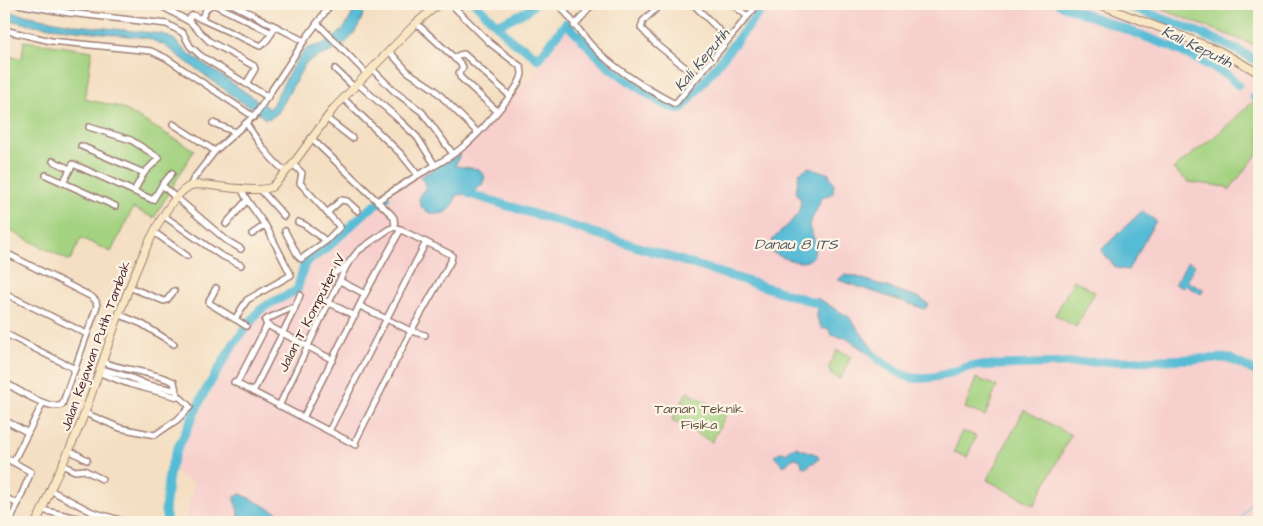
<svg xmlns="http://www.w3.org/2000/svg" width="1263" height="526" font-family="'Architects Daughter',sans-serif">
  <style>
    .built { fill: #f7d0cd }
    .green { fill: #a3d280; stroke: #767856 }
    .water { fill: #56bbd5; stroke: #506d80 }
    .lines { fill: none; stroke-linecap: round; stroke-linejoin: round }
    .stream { stroke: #56bbd5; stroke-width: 1 }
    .river { stroke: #56bbd5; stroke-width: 9 }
    .street-casing { stroke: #9f7f77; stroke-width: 8 }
    .secondary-casing { stroke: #9f7f77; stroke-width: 9 }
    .street { stroke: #fff; stroke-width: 5 }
    .secondary { stroke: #f9e7c3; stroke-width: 7 }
    .labels { text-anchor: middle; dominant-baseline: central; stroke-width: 4.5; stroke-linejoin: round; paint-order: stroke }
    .street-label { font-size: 14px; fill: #4a1f2b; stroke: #fcf5e5 }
    .park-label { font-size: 14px; fill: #655544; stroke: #fcf5e5 }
    .water-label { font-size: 15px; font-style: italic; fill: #4e5666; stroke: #fcf5e5 }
  </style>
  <rect width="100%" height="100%" fill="#fcf5e5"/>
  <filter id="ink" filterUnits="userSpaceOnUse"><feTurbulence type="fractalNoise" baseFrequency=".02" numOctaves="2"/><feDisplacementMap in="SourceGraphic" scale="10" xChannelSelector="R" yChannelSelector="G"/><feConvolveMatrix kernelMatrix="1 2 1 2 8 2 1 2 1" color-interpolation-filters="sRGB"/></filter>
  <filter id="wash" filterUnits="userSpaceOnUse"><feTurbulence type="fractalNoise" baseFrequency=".0096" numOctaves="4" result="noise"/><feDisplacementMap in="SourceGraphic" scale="20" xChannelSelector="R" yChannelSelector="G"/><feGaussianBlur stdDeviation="1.12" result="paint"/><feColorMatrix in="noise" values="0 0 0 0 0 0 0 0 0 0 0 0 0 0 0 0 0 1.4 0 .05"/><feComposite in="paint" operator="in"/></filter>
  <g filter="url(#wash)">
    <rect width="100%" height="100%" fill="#f4dfc3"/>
    <!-- built -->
    <g class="built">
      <polygon points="766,4 1081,4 1170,36 1234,63 1259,79 1259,503 1246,522 185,522 194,483 171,470 213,388 245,332 264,310 300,291 306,268 381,205 410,177 459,150 481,133 530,78 567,29 613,74 651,100 677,112"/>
      <polygon points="1130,4 1259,4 1259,52 1258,54"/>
    </g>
    <!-- green -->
    <g class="green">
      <polygon points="1148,4 1259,4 1259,39 1254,45"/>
      <polygon points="24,41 92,51 85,99 120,107 194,150 154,218 133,208 111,252 81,238 70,261 4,228 4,55 22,59"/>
      <polygon points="1257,98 1259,100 1259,152 1229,190 1227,187 1189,182 1173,169 1220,132"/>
      <polygon points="1074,280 1095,292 1076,327 1055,315"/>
      <polygon points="837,350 851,357 840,379 830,374 831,371 828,369"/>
      <polygon points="976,378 997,386 985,416 965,408"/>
      <polygon points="687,392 727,413 712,442 672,420"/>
      <polygon points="1024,410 1071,435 1034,505 987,480"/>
      <polygon points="962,431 976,436 967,457 954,452"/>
    </g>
    <!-- water -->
    <g class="water">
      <path d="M356 4H366C362 22 354 39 337 49 326 55 315 56 305 64L278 113 271 118 265 119 251 107 241 102 164 45 147 38 33 25 4 19V11L76 25 163 34 175 40 184 50 270 109C278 95 295 57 307 49 312 46 318 46 322 44 341 37 350 22 356 4Z"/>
      <path d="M460 154 455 166 479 169 485 177 482 185 470 194 456 195C455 198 455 201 454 203 447 222 414 214 420 196 421 192 425 189 427 186L420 177Z"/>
      <path d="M809 167 829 174 834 184 833 193 822 198 809 225C810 232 815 238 815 244 817 273 786 260 772 252L773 239 789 224 799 212 801 200 796 192 799 173Z"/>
      <polygon points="1142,211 1156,221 1128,270 1116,268 1101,250"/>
      <polygon points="1188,261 1195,265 1187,281 1204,290 1201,294 1185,285 1183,288 1175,284"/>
      <polygon points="844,275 854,276 920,298 928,304 925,309 838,280"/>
      <polygon points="817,298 849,317 876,353 872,356 846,338 831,335 828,328 822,329 817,318"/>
      <polygon points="796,447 818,455 819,459 805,468 802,466 801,461 797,458 792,459 786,465 782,465 774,456 780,452 787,453 790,449"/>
      <polygon points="241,494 284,516 289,522 241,522 234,499 236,496"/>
    </g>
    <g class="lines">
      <!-- stream -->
      <polyline class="stream" points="1239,522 1259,490"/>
      <!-- river -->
      <g class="river">
        <polyline points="476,4 497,25 527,11 534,4"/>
        <polyline points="1059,4 1172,47 1226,74 1238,85"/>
        <path d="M1123 4C1169 21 1217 37 1259 62"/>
        <polyline points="497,25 514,43 525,48 538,59 566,23 609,67 660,102 667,106 679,109 682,108 689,100 766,4"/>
        <polyline points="1254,97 1259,98"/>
        <polyline points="470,194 816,303"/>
        <path d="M874 355C884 364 900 376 914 378 930 381 956 371 971 366L1228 358 1259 373"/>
        <polyline points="167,522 165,511 168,481 171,466 176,452 203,395 233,345 259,311 267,305 297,290 305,263 328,247 367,211 386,198"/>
      </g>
    </g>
  </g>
  <g filter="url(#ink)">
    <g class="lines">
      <defs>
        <g id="street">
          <polyline points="17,4 69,13 167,24 183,33 190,46 201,56 268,97"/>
          <polyline points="158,4 190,22 209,41 254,66 255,69 246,84"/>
          <polyline points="232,4 304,41"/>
          <polyline points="529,4 530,5"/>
          <path d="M558 4C570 16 580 33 592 46 617 71 645 88 675 104L758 4"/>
          <polyline points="661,4 643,21 641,28 654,42 697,77"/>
          <polyline points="693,4 728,39"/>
          <polyline points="732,4 747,16"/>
          <polyline points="187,20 193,15 201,19"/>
          <polyline points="317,23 367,74"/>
          <polyline points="416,23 460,63 463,67 459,73 460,77 497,111"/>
          <polyline points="574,26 593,4"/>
          <polyline points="4,30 51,41 151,51 166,58 254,117"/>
          <path d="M272 33 213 4 207 8 201 19 260 46C267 43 272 33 275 26"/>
          <polyline points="389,51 408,72 434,89 478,133"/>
          <polyline points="455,59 459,55 464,54 510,96"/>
          <polyline points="335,69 355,88"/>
          <polyline points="372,69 394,91 422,112 453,154"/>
          <polyline points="358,84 395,116 417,137 435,165"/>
          <polyline points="344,99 401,154 418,175 377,201"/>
          <polyline points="326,118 352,138"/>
          <polyline points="213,123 235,132"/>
          <path d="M246 123C258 142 269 158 286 172"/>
          <polyline points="173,124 215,151"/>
          <polyline points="89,127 131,140 159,158 144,173 134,191"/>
          <polyline points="311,138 391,214 394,218 395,227"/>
          <polyline points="81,146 144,173"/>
          <polyline points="53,161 70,169"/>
          <polyline points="172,173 162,185 176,198"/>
          <polyline points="46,175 115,206"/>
          <path d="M418 175C434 166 450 158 464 146 477 136 520 89 522 74 522 71 521 69 521 67L490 43 451 4"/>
          <polyline points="63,183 73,164 153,200 162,185"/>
          <polyline points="190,186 194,178 215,151 256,114 304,41 331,4"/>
          <polyline points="241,188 247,200 267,228 291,275 247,300 235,319 246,326"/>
          <polyline points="260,189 284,216"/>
          <polyline points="177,198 226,240 241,249"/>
          <polyline points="327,213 341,200 347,201 358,211"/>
          <polyline points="164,216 220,255 241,265"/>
          <polyline points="298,222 305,225 326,241"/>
          <polyline points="226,224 247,200"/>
          <polyline points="285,231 298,256 301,259 326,241 340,227 300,183 302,173 293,164"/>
          <polyline points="154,232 187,256"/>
          <polyline points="252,234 265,225"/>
          <path d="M4 252 92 297 96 301 97 306 62 405C50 411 16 389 4 382"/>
          <polyline points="347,265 332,275 320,298 355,316"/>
          <polyline points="340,281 365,294"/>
          <polyline points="129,287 164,301 167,300 174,291"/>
          <polyline points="216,288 209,301 209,303 235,319"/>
          <polyline points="4,293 87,334"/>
          <polyline points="360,306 411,331 425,335"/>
          <polyline points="294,310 300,295"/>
          <polyline points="120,315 142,324 174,344"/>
          <polyline points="267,325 333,360"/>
          <polyline points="4,333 75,369"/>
          <polyline points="101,369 129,377 148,385 175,390"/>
          <polyline points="100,373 129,384 178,397"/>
          <polyline points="234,382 356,445"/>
          <polyline points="237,383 267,325"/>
          <polyline points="253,392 294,310 291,308 267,319 265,321 267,325"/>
          <polyline points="279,406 347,265 358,251 389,229 395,227 452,255 451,261 411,331 354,444"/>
          <path d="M85 413 120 428 155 435 177 420 190 407C180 395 178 401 174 382 151 371 126 371 103 362"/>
          <polyline points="303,418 365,294 401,229"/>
          <polyline points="4,420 27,432"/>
          <polyline points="329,431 426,242"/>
          <polyline points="69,450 87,460"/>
          <polyline points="4,457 31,472 10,522"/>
          <polyline points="13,462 43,403"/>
          <polyline points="62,465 75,471 84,470 102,479"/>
          <polyline points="50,490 92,512 127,522"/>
          <polyline points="4,497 18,504"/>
          <polyline points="42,510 95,522"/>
        </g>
        <g id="secondary">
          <polyline points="1098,4 1218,50 1259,73"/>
          <path d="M36 522C43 510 47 497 53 484 64 461 75 439 84 415 102 368 148 207 190 186 195 184 203 185 208 185 224 187 259 193 272 187L293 164 334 108 416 23 439 4"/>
        </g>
      </defs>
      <!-- street casing -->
      <use href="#street" class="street-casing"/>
      <!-- secondary casing -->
      <use href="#secondary" class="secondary-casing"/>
      <!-- street -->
      <use href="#street" class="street"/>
      <!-- secondary -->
      <use href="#secondary" class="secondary"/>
    </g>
  </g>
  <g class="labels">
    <!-- street labels -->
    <g class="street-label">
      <text transform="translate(312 313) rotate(-63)">Jalan T Komputer IV</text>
      <text transform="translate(96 346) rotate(-70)">Jalan Kejawan Putih Tambak</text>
    </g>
    <!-- park labels -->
    <g class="park-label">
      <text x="699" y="409">Taman Teknik<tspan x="699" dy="16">Fisika</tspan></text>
    </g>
    <!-- water labels -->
    <g class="water-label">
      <text transform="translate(1197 47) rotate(26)">Kali Keputih</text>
      <text transform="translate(702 60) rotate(-50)">Kali Keputih</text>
      <text x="796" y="244">Danau 8 ITS</text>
    </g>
  </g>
  <!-- margin -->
  <rect width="1263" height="526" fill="none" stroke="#fcf5e5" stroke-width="20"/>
</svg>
